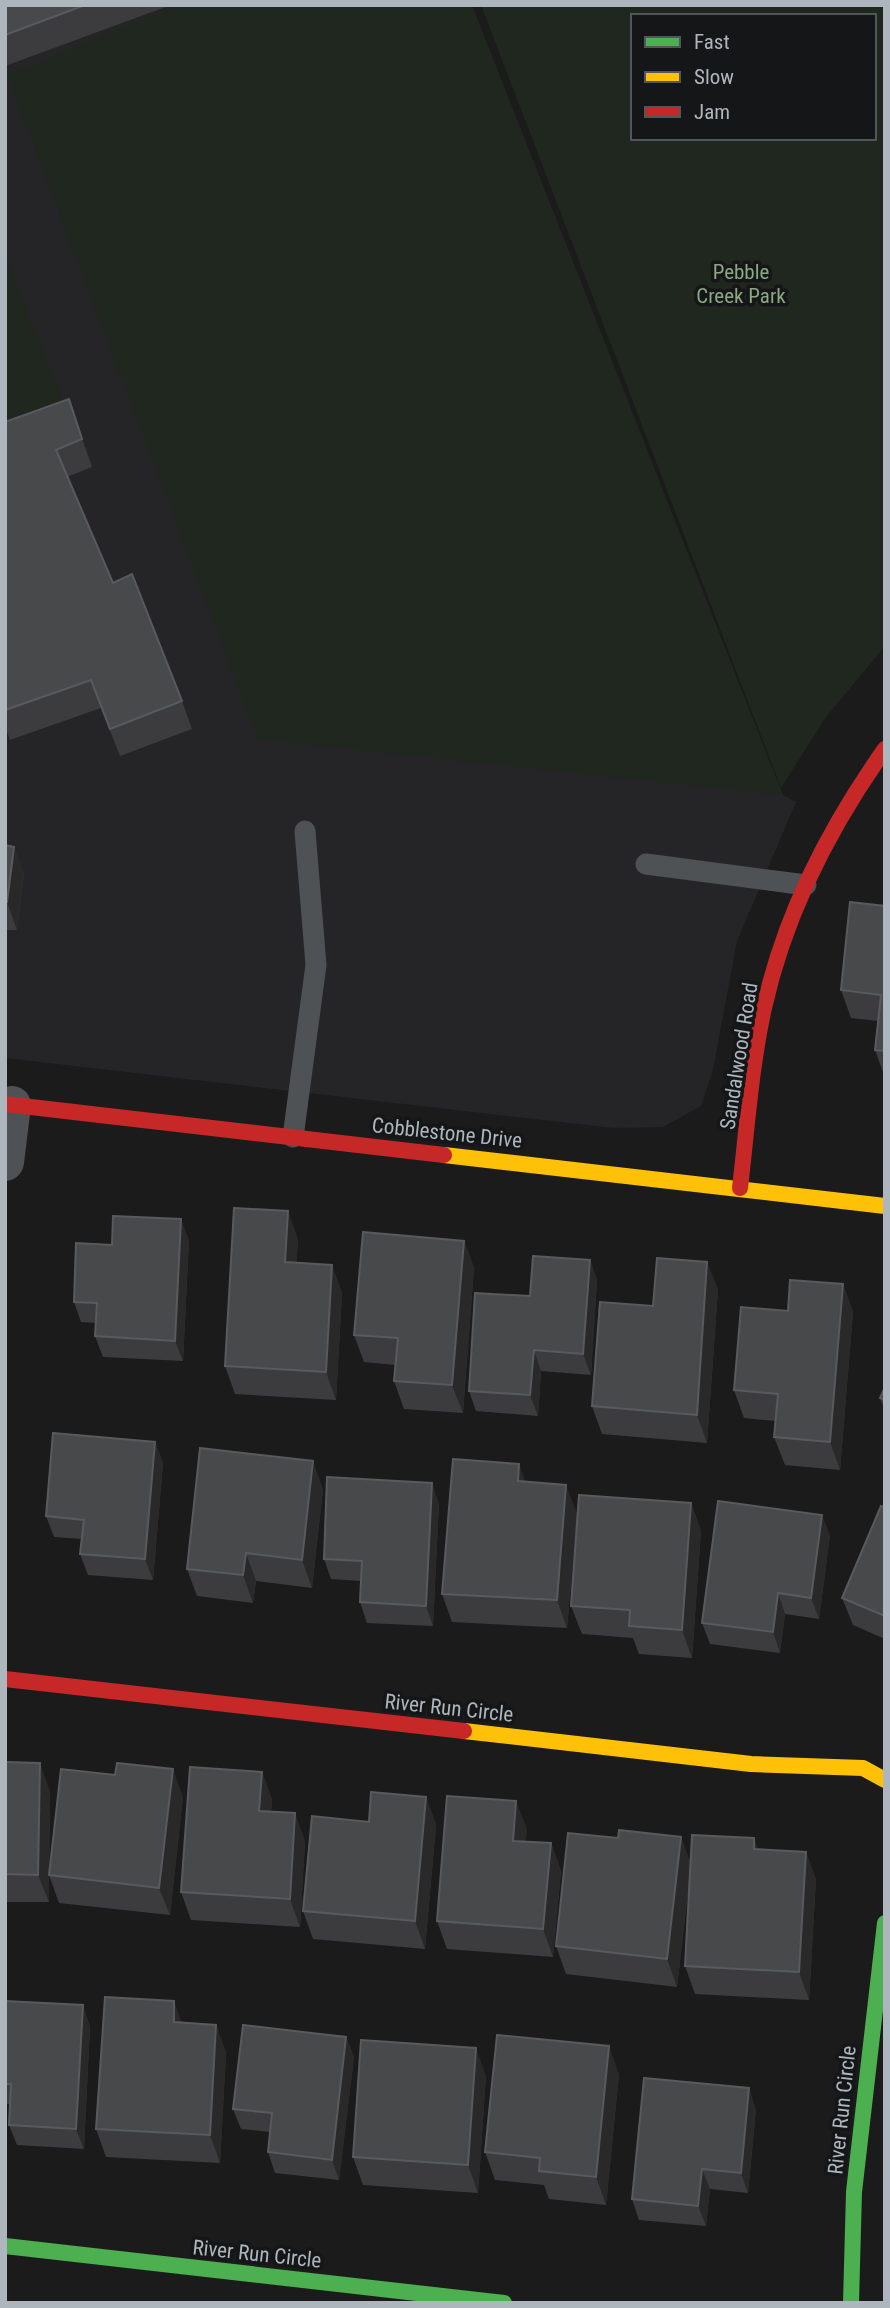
<svg xmlns="http://www.w3.org/2000/svg" width="890" height="2308" font-family="'Roboto Condensed',sans-serif">
  <style>
    .built { fill: #252528 }
    .green { fill: #20271f; fill-rule: evenodd }
    .lines { fill: none; stroke-linecap: round; stroke-linejoin: round }
    .lane { stroke: #4f5255; stroke-width: 21 }
    .street { stroke: #4f5255; stroke-width: 38 }
    .fast { stroke: #4caf50; stroke-width: 16 }
    .slow { stroke: #ffc107; stroke-width: 16 }
    .jam { stroke: #c62828; stroke-width: 16 }
    .wall { fill: #3c3c3e }
    .shaded-wall { fill: #29292a }
    .building { fill: #48494b; stroke: #585a5d; stroke-width: 2 }
    .labels { text-anchor: middle; dominant-baseline: central; stroke-width: 7; stroke-linejoin: round; paint-order: stroke }
    .park-label { font-size: 21px; fill: #8ca883; stroke: #151618 }
    .street-label { font-size: 21px; fill: #adb6bd; stroke: #151618 }
  </style>
  <rect width="100%" height="100%" fill="#1b1b1c"/>
  <!-- built -->
  <polygon class="built" points="5,5 464,5 783,795 796,802 737,941 713,1070 701,1106 663,1127 613,1128 5,1058"/>
  <!-- green -->
  <g class="green">
    <polygon points="179,5 472,5 783,795 258,739 7,75"/>
    <path d="M481 5H885V646L826 717 781 788ZM633 16H874V138H633Z"/>
    <polygon points="5,255 67,410 5,435"/>
  </g>
  <g class="lines">
    <!-- lane -->
    <g class="lane">
      <polyline points="646,864 806,885"/>
      <polyline points="293,1137 316,965 305,831"/>
    </g>
    <!-- street -->
    <polyline class="street" points="5,1162 12,1105"/>
    <!-- fast -->
    <g class="fast">
      <polyline points="5,2246 504,2303"/>
      <polyline points="851,2303 854,2192 885,1923"/>
    </g>
    <!-- slow -->
    <g class="slow">
      <polyline points="444,1155 885,1206"/>
      <polyline points="464,1731 751,1764 863,1768 885,1780"/>
    </g>
    <!-- jam -->
    <g class="jam">
      <polyline points="5,1104 444,1155"/>
      <path d="M740 1188C747 1128 751 1067 764 1008 785 913 829 828 885 749"/>
      <polyline points="5,1679 464,1731"/>
    </g>
  </g>
  <!-- wall -->
  <g class="wall">
    <polygon points="5,5 171,5 5,66"/>
    <polygon points="5,422 79,427 92,467 67,477 113,583 182,701 192,729 120,756 101,708 10,740 5,726"/>
    <polygon points="5,845 14,847 24,875 17,930 5,930"/>
    <polygon points="885,906 885,1078 875,1050 878,1021 851,1018 841,990"/>
    <polygon points="298,1239 296,1263 342,1292 336,1400 235,1394 225,1366"/>
    <polygon points="189,1240 183,1361 103,1357 95,1336 96,1323 81,1322 74,1302"/>
    <polygon points="464,1241 474,1268 463,1413 404,1409 394,1381 395,1365 364,1362 354,1335"/>
    <polygon points="590,1260 597,1280 591,1375 541,1371 538,1416 476,1411 469,1391 530,1296"/>
    <polygon points="843,1284 853,1312 840,1470 785,1465 774,1437 776,1421 744,1418 734,1390 788,1311"/>
    <polygon points="718,1289 707,1443 602,1434 592,1406 653,1306"/>
    <polygon points="885,1387 885,1411 880,1398"/>
    <polygon points="155,1442 163,1463 153,1580 88,1575 80,1554 82,1539 54,1537 46,1516"/>
    <polygon points="519,1464 525,1482 577,1513 567,1628 452,1622 442,1594"/>
    <polygon points="323,1489 312,1588 256,1581 253,1603 197,1596 187,1569"/>
    <polygon points="439,1503 433,1626 367,1623 360,1602 361,1581 331,1579 324,1559"/>
    <polygon points="691,1503 701,1531 692,1658 639,1654 633,1638 582,1634 571,1606"/>
    <polygon points="885,1507 885,1639 853,1625 842,1598"/>
    <polygon points="830,1535 819,1619 785,1614 780,1653 710,1644 702,1623"/>
    <polygon points="5,1762 50,1791 49,1874 183,1797 170,1915 59,1903 49,1875 49,1902 5,1902"/>
    <polygon points="262,1772 272,1800 271,1812 305,1841 300,1927 191,1920 181,1892"/>
    <polygon points="426,1797 436,1825 425,1949 313,1939 303,1911 369,1822"/>
    <polygon points="527,1829 525,1842 551,1843 561,1871 553,1957 447,1949 437,1921"/>
    <polygon points="681,1837 690,1863 754,1838 758,1850 806,1852 816,1880 809,2000 695,1994 685,1966 689,1883 677,1987 566,1974 556,1946 618,1838"/>
    <polygon points="5,2001 90,2026 84,2149 17,2145 9,2125 10,2104 5,2104"/>
    <polygon points="182,2022 216,2025 226,2053 220,2163 106,2157 96,2129"/>
    <polygon points="346,2037 354,2057 339,2180 275,2173 268,2152 270,2132 241,2129 233,2109"/>
    <polygon points="619,2074 606,2205 549,2199 544,2185 495,2180 485,2152"/>
    <polygon points="486,2076 478,2193 363,2185 353,2157"/>
    <polygon points="756,2109 748,2193 710,2189 706,2226 639,2220 632,2199"/>
  </g>
  <!-- shaded-wall -->
  <g class="shaded-wall">
    <polygon points="69,399 79,427 92,467 82,439"/>
    <polygon points="14,847 24,875 17,930 7,902"/>
    <polygon points="288,1211 298,1239 295,1290 285,1262"/>
    <polygon points="181,1219 189,1240 183,1361 175,1341"/>
    <polygon points="464,1241 474,1268 463,1413 452,1385"/>
    <polygon points="590,1260 597,1280 591,1375 583,1354"/>
    <polygon points="707,1262 718,1289 707,1443 697,1415"/>
    <polygon points="332,1265 342,1292 336,1400 326,1372"/>
    <polygon points="843,1284 853,1312 840,1470 830,1442"/>
    <polygon points="534,1350 541,1371 538,1416 530,1395"/>
    <polygon points="155,1442 163,1463 153,1580 145,1559"/>
    <polygon points="313,1461 323,1489 312,1588 302,1560"/>
    <polygon points="519,1464 529,1492 518,1481"/>
    <polygon points="432,1483 439,1503 433,1626 426,1606"/>
    <polygon points="566,1485 577,1513 567,1628 557,1600"/>
    <polygon points="691,1503 701,1531 692,1658 682,1630"/>
    <polygon points="822,1515 830,1535 819,1619 811,1598"/>
    <polygon points="246,1553 256,1581 253,1603 243,1575"/>
    <polygon points="778,1593 785,1614 780,1653 773,1632"/>
    <polygon points="40,1763 50,1791 49,1902 38,1875"/>
    <polygon points="173,1769 183,1797 170,1915 159,1888"/>
    <polygon points="262,1772 272,1800 269,1839 259,1811"/>
    <polygon points="426,1797 436,1825 425,1949 415,1921"/>
    <polygon points="516,1801 527,1829 523,1868 513,1841"/>
    <polygon points="295,1813 305,1841 300,1927 290,1899"/>
    <polygon points="681,1837 691,1865 677,1987 667,1959"/>
    <polygon points="754,1838 764,1866 754,1849"/>
    <polygon points="551,1843 561,1871 553,1957 543,1929"/>
    <polygon points="806,1852 816,1880 809,2000 799,1972"/>
    <polygon points="174,2001 184,2029 174,2022"/>
    <polygon points="83,2005 90,2026 84,2149 76,2129"/>
    <polygon points="216,2025 226,2053 220,2163 210,2135"/>
    <polygon points="346,2037 354,2057 339,2180 332,2160"/>
    <polygon points="609,2046 619,2074 606,2205 596,2177"/>
    <polygon points="476,2048 486,2076 478,2193 468,2165"/>
    <polygon points="749,2088 756,2109 748,2193 741,2173"/>
    <polygon points="702,2169 710,2189 706,2226 698,2206"/>
  </g>
  <!-- building -->
  <g class="building">
    <polygon points="5,5 85,5 5,35"/>
    <polygon points="69,399 82,439 56,450 113,583 132,574 182,701 110,729 91,680 5,710 5,422"/>
    <polygon points="5,845 14,847 7,902 5,902"/>
    <polygon points="850,902 885,906 885,1051 875,1050 881,995 841,990"/>
    <polygon points="234,1208 288,1211 285,1262 332,1265 326,1372 225,1366"/>
    <polygon points="113,1216 181,1219 175,1341 95,1336 97,1303 74,1302 76,1243 112,1245"/>
    <polygon points="363,1232 464,1241 452,1385 394,1381 398,1338 354,1335"/>
    <polygon points="533,1256 590,1260 583,1354 534,1350 530,1395 469,1391 475,1293 530,1296"/>
    <polygon points="657,1258 707,1262 697,1415 592,1406 600,1302 653,1306"/>
    <polygon points="790,1280 843,1284 830,1442 774,1437 778,1394 734,1390 741,1307 788,1311"/>
    <polygon points="885,1387 885,1400 880,1398"/>
    <polygon points="53,1433 155,1442 145,1559 80,1554 84,1520 46,1516"/>
    <polygon points="200,1448 313,1461 302,1560 246,1553 243,1575 187,1569"/>
    <polygon points="453,1459 519,1464 518,1481 566,1485 557,1600 442,1594"/>
    <polygon points="327,1477 432,1483 426,1606 360,1602 362,1561 324,1559"/>
    <polygon points="579,1495 691,1503 682,1630 629,1626 630,1610 571,1606"/>
    <polygon points="718,1501 822,1515 811,1598 778,1593 773,1632 702,1623"/>
    <polygon points="881,1506 885,1507 885,1616 842,1598"/>
    <polygon points="5,1762 40,1763 38,1875 5,1874"/>
    <polygon points="117,1763 173,1769 159,1888 49,1875 61,1769 115,1775"/>
    <polygon points="190,1767 262,1772 259,1811 295,1813 290,1899 181,1892"/>
    <polygon points="371,1792 426,1797 415,1921 303,1911 312,1816 369,1822"/>
    <polygon points="447,1796 516,1801 513,1841 551,1843 543,1929 437,1921"/>
    <polygon points="619,1830 681,1837 667,1959 556,1946 568,1833 618,1838"/>
    <polygon points="692,1835 754,1838 754,1849 806,1852 799,1972 685,1966"/>
    <polygon points="105,1997 174,2001 174,2022 216,2025 210,2135 96,2129"/>
    <polygon points="5,2001 83,2005 76,2129 9,2125 11,2084 5,2084"/>
    <polygon points="243,2025 346,2037 332,2160 268,2152 272,2113 233,2109"/>
    <polygon points="497,2035 609,2046 596,2177 539,2171 540,2158 485,2152"/>
    <polygon points="361,2040 476,2048 468,2165 353,2157"/>
    <polygon points="644,2078 749,2088 741,2173 702,2169 698,2206 632,2199"/>
  </g>
  <g class="labels">
    <!-- park labels -->
    <g class="park-label">
      <text x="741" y="272">Pebble<tspan x="741" dy="24">Creek Park</tspan></text>
    </g>
    <!-- street labels -->
    <g class="street-label">
      <text transform="translate(739 1056) rotate(-81)">Sandalwood Road</text>
      <text transform="translate(447 1133) rotate(6)">Cobblestone Drive</text>
      <text transform="translate(449 1708) rotate(6)">River Run Circle</text>
      <text transform="translate(842 2110) rotate(-84)">River Run Circle</text>
      <text transform="translate(257 2254) rotate(6)">River Run Circle</text>
    </g>
  </g>
  <!-- border -->
  <rect width="890" height="2308" fill="none" stroke="#adb6bd" stroke-width="14"/>
  <!-- legend -->
  <rect x="631" y="14" width="245" height="126" fill="#151618" stroke="#52565a" stroke-width="2"/>
  <rect x="645" y="37" width="35" height="10" fill="#4caf50" stroke="#52565a" stroke-width="2"/>
  <text x="694" y="49" font-size="21" fill="#adb6bd">Fast</text>
  <rect x="645" y="72" width="35" height="10" fill="#ffc107" stroke="#52565a" stroke-width="2"/>
  <text x="694" y="84" font-size="21" fill="#adb6bd">Slow</text>
  <rect x="645" y="107" width="35" height="10" fill="#c62828" stroke="#52565a" stroke-width="2"/>
  <text x="694" y="119" font-size="21" fill="#adb6bd">Jam</text>
</svg>
